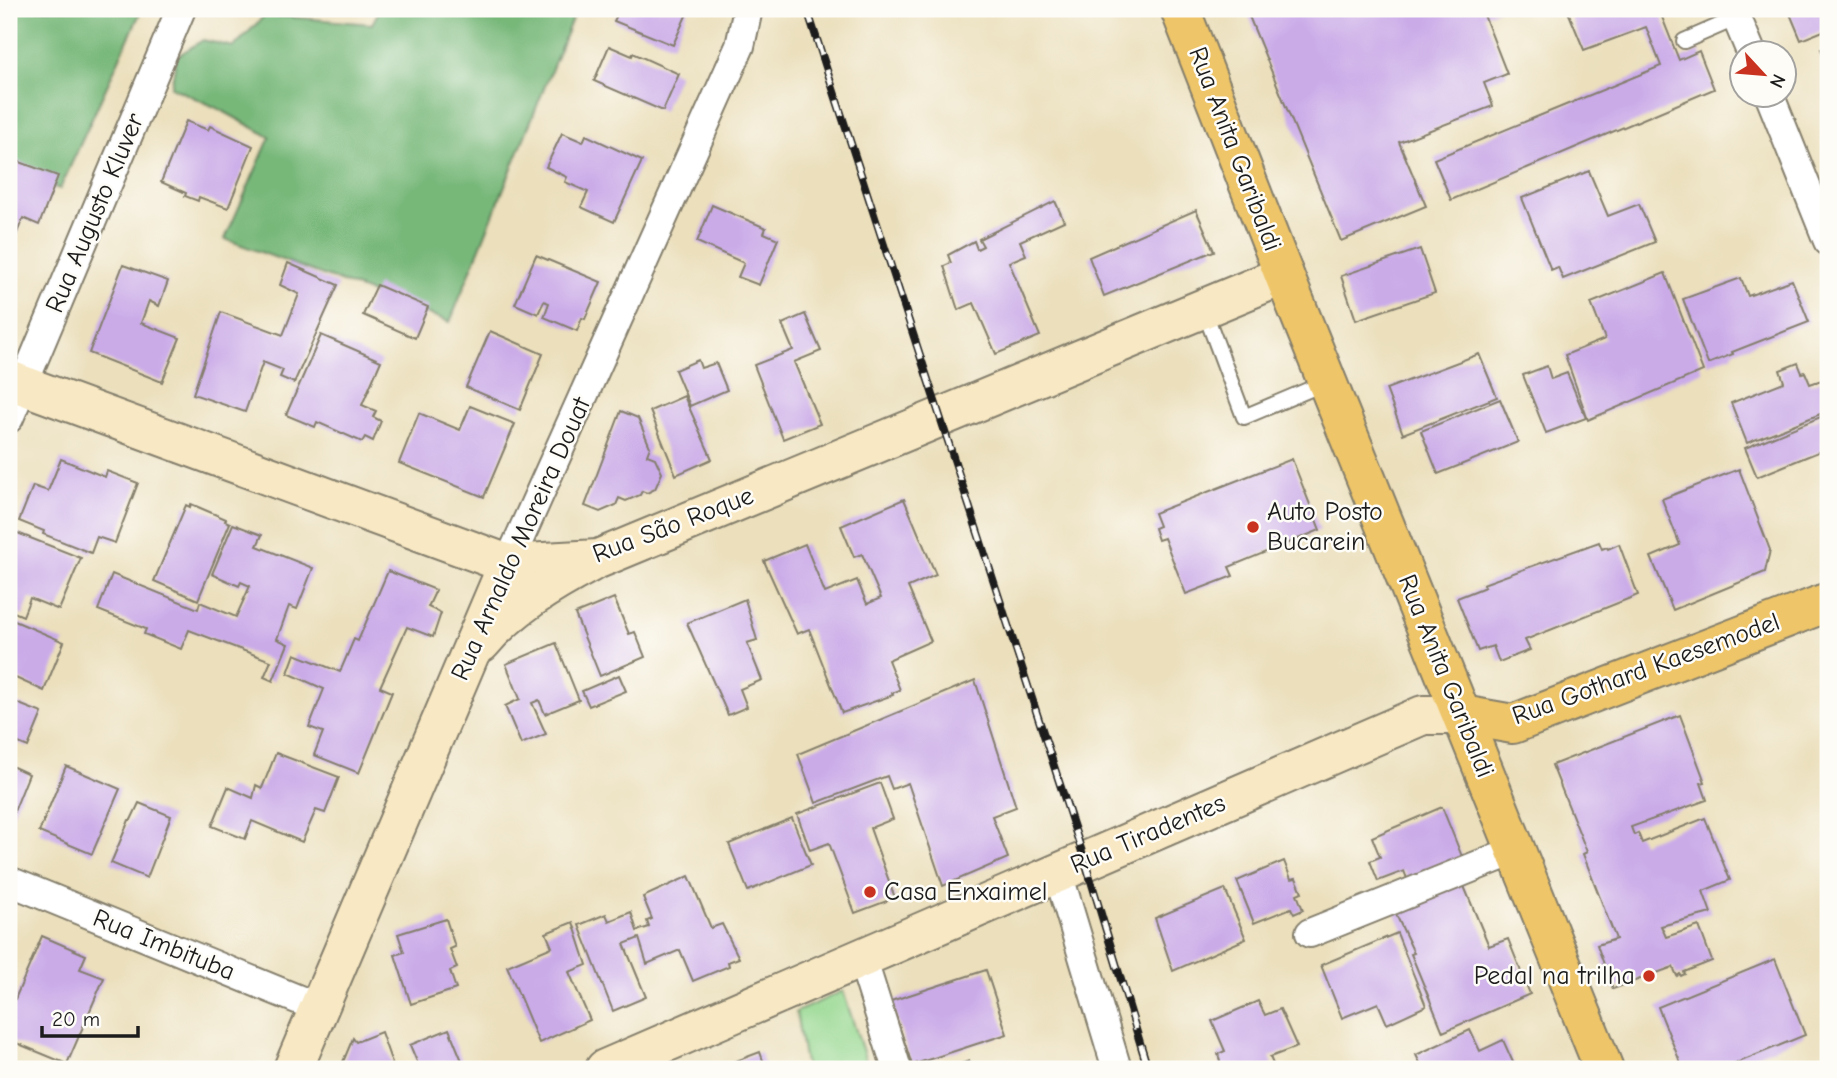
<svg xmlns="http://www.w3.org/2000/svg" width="1837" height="1078" font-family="'Comic Neue',sans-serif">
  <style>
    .green { fill: #94d78e; stroke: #587a55; stroke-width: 2 }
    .forest { fill: #77b879; stroke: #4a6a4a; stroke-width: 2 }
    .building { fill: #caabe8 }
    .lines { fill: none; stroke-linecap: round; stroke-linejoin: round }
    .lane-casing { stroke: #847e6c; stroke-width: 18 }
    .street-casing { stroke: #847e6c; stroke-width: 32 }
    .secondary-casing { stroke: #847e6c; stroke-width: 42 }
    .primary-casing { stroke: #847e6c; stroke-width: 42 }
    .lane { stroke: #fff; stroke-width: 14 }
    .street { stroke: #fff; stroke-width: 28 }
    .secondary { stroke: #f8e8c3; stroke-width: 38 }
    .primary { stroke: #eec569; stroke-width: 38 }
    .rail-casing { stroke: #1c1c1c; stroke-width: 8 }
    .rail { stroke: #fdfcf7; stroke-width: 5; stroke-dasharray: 16; stroke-linecap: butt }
    .poi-dot { fill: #c8321e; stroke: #fdfcf7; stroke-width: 2.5 }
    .labels { text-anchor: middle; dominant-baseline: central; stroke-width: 5; stroke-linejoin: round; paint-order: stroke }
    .street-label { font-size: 26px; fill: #1c1c1c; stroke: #fdfcf7 }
    .poi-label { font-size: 26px; fill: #1c1c1c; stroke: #fdfcf7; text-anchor: start }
  </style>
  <rect width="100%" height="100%" fill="#fdfcf7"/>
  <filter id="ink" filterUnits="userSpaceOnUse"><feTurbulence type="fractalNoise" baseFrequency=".0143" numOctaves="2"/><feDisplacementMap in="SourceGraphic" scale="14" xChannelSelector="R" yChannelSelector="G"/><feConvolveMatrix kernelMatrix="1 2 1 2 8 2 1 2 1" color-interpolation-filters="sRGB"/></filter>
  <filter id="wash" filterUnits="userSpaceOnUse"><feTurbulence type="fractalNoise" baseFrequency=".00686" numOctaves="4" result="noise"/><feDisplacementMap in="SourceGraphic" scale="28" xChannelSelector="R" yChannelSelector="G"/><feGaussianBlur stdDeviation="1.57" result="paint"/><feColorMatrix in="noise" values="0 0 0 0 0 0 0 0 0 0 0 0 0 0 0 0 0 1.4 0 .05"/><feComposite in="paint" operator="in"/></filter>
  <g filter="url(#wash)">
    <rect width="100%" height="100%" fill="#ebdfbc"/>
    <!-- green -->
    <polygon class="green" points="843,991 867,1064 852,1069 806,1069 796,1012"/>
    <!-- forest -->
    <g class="forest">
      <polygon points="9,9 142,9 60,189 9,172"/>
      <polygon points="380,9 576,9 450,322 225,239 270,137 221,110 171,87 177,56 203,40 234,47 265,15 372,24"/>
    </g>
    <g id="blocks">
      <!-- building -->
      <g class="building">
        <polygon points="620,9 689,9 673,45 614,21"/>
        <polygon points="1246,9 1499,9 1484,15 1507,74 1484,83 1493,106 1399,142 1426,206 1341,241"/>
        <polygon points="1567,9 1683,9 1662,17 1679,60 1699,51 1714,89 1451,200 1434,159 1661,66 1646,27 1584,50"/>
        <polygon points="1788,9 1828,9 1828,29 1801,40"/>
        <polygon points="609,46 632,56 633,53 679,74 663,111 594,81"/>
        <polygon points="1828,46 1828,67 1821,49"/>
        <polygon points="186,121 208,130 210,126 253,146 228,208 199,197 198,201 185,196 186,193 161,182"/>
        <polygon points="562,133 583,142 586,135 642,161 614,222 581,207 588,192 565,182 567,177 546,167"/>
        <polygon points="9,158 58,176 39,225 23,218 9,253"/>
        <polygon points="1589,171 1608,216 1639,204 1655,242 1563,279 1558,267 1551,270 1522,198"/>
        <polygon points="1055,201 1064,221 1020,241 1026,255 1009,262 1040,336 996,354 974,303 958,310 944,266 951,263 948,255 974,241 977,249 983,246 979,239"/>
        <polygon points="712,205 766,228 764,233 778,239 759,285 738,277 744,263 697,242"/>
        <polygon points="1196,210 1214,251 1104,296 1089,257"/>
        <polygon points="1420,249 1435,293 1356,320 1341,276"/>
        <polygon points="536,255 601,282 585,319 582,318 577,331 544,317 549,303 544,301 538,314 515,304"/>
        <polygon points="288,263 338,285 294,383 280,377 283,370 263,362 245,412 193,394 221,312 283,335 299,294 280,285"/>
        <polygon points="123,265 168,281 159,306 149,301 141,323 180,338 162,382 89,353"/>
        <polygon points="1665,273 1703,371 1588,420 1565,355 1605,339 1591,303"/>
        <polygon points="1741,278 1748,296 1792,280 1809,322 1732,352 1733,354 1708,364 1683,299"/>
        <polygon points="377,285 428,307 415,338 363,315"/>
        <polygon points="805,314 821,351 794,362 820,424 783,439 754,365 793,350 782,324"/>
        <polygon points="490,331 543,354 520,410 466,387"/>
        <polygon points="321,335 381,361 362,405 376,411 373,417 381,421 373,441 365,437 362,442 317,422 315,427 286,415"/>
        <polygon points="1479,354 1497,397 1403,434 1386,389"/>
        <polygon points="698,360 701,368 716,363 727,390 690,406 675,370"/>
        <polygon points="1798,363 1802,373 1805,372 1810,384 1828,378 1828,411 1747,443 1731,403 1784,382 1780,370"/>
        <polygon points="1547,366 1551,379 1567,373 1586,418 1546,433 1523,375"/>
        <polygon points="684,396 712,459 676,475 650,411"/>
        <polygon points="1500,399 1518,442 1438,474 1421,431"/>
        <polygon points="470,406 515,424 484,497 399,463 419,413 460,430"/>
        <polygon points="621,411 638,418 650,447 647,455 655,458 662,473 655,489 647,493 642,491 640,495 626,501 619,498 616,505 600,512 585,506"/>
        <polygon points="1828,414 1828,448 1757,477 1745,448"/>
        <polygon points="61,459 105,477 107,471 138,483 115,543 97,537 91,553 43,534 44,531 19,521 33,486 48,491"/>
        <polygon points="1292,459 1320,530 1229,567 1233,576 1186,594 1164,538 1158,540 1154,528 1159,526 1154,513"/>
        <polygon points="1739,469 1770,550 1765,572 1673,610 1651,557 1680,545 1662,499"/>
        <polygon points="904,499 936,575 908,587 931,641 888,660 900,690 892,693 893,695 842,713 809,629 797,634 764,561 805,544 825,593 857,580 867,604 881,598 862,554 854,557 841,526"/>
        <polygon points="191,504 226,519 225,521 230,523 198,600 154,581 186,505 190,507"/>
        <polygon points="233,524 262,535 257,546 313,568 297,609 289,606 277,639 288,644 273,681 264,677 271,661 189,630 181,649 144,634 146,629 98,610 112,574 198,609 200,602 236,617 250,586 241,582 239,586 212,574"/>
        <polygon points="15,532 81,558 59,610 30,598 23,616 9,610 9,548"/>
        <polygon points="1599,542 1602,549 1607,547 1608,549 1619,544 1638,595 1525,640 1530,650 1499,662 1493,646 1478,651 1457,598 1485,587 1483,584"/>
        <polygon points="388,571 436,590 428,607 441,613 433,637 407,627 380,687 392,692 359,773 314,755 323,732 309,727 324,689 288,673 295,654 340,672 354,639 358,641"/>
        <polygon points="614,598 629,634 635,632 645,657 600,676 575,614"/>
        <polygon points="745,599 757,640 747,643 762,680 740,689 747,707 728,715 687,623"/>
        <polygon points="10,619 64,642 44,691 9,675"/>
        <polygon points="556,643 579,700 545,714 539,700 532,703 546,734 521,744 505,706 520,699 506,664"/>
        <polygon points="619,675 626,691 589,706 582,691"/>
        <polygon points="975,680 1016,807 992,816 1008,858 943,886 908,783 892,789 887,776 816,803 798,754"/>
        <polygon points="9,700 42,713 28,747 9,739"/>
        <polygon points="1680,715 1705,782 1701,783 1707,800 1631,827 1634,835 1638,833 1642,843 1705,818 1730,880 1703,891 1711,913 1661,926 1666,937 1699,926 1712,961 1684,972 1685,974 1681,976 1680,974 1677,976 1673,967 1613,989 1597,945 1616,939 1583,854 1587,852 1552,765"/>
        <polygon points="276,753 339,777 325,813 316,810 302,842 252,821 245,839 212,826 228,787 253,798 256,785 262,788"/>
        <polygon points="9,765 29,774 13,814 9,811"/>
        <polygon points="66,766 120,789 92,854 39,832"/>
        <polygon points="880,783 893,819 870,828 895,898 855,913 829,843 810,850 797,814"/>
        <polygon points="139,803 171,816 147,878 111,863 129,820 131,820"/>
        <polygon points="1442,807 1465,864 1408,881 1404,871 1378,881 1370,861 1380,857 1372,837"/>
        <polygon points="792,818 811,865 748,891 729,844"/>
        <polygon points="1284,861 1291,879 1296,878 1302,892 1297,894 1303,910 1294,914 1291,908 1254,923 1237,881"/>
        <polygon points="689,876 711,928 722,924 739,958 728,962 729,966 693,981 680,950 647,964 639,938 624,944 646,997 613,1011 579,925 606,914 609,921 631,912 637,931 649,927 647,921 652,919 643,897"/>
        <polygon points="1461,879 1489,946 1508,939 1530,994 1443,1032 1411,954 1414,953 1393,908"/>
        <polygon points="1225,889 1246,939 1173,971 1155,918"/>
        <polygon points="446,919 455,947 450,949 457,968 450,971 456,989 411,1004 395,955 404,952 398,934"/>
        <polygon points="573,922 587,965 569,972 590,1020 539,1043 507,966 552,947 546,933"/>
        <polygon points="1397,933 1426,1006 1387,1024 1378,1003 1342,1018 1321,965"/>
        <polygon points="42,936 86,955 80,969 104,978 67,1064 9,1040 9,1013"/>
        <polygon points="1775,959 1805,1035 1722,1069 1683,1069 1658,1007"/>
        <polygon points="986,970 1007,1034 912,1065 891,1001"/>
        <polygon points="1258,1001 1265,1015 1280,1009 1297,1047 1270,1057 1273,1064 1261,1069 1222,1069 1218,1054 1225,1051 1212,1021"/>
        <polygon points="449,1029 465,1068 420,1069 410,1045"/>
        <polygon points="1470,1030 1480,1051 1503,1040 1516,1069 1423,1069 1416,1055"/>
        <polygon points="381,1032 394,1069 340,1069 353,1038 356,1042"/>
        <polygon points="760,1052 766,1069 730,1069 728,1064"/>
        <polygon points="969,1061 972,1069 947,1069"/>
      </g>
    </g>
  </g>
  <g filter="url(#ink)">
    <use href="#blocks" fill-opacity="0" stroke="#847e6c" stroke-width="2"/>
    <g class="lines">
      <defs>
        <g id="lane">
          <polyline points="1684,41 1737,18"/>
          <polyline points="1204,310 1244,417 1327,382"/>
        </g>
        <g id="street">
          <polyline points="1733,9 1751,52"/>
          <polyline points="1769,94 1828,241"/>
          <polyline points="9,418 181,9"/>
          <polyline points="508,564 740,46 748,9"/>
          <polyline points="1058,873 1117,1069"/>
          <polyline points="9,881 319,1008"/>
          <polyline points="1310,933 1516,850"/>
          <polyline points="862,958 897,1069"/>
        </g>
        <g id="secondary">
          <polyline points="9,380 508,564 598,559 1284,275"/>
          <path d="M481 643C509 609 550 584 590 563"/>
          <polyline points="293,1069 508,564"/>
          <polyline points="605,1069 1423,715 1462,715"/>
        </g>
        <g id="primary">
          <polyline points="1180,9 1284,275 1604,1069"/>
          <polyline points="1462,715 1513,724 1828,602"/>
        </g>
      </defs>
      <!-- lane casing -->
      <use href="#lane" class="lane-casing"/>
      <!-- street casing -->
      <use href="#street" class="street-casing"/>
      <!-- secondary casing -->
      <use href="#secondary" class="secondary-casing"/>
      <!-- primary casing -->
      <use href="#primary" class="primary-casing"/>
      <!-- lane -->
      <use href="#lane" class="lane"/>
      <!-- street -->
      <use href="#street" class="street"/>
      <!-- secondary -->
      <use href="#secondary" class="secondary"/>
      <!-- primary -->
      <use href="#primary" class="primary"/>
      <defs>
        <polyline id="rail" points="807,9 1085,861 1148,1069"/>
      </defs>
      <!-- rail casing -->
      <use href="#rail" class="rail-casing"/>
      <!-- rail -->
      <use href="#rail" class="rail"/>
    </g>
  </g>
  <!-- markers -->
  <g class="poi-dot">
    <circle cx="1253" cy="527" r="7"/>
    <circle cx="870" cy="892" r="7"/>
    <circle cx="1649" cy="976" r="7"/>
  </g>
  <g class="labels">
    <!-- street labels -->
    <g class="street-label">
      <text transform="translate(1235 149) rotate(69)">Rua Anita Garibaldi</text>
      <text transform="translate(95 213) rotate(-67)">Rua Augusto Kluver</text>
      <text transform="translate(673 525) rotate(-21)">Rua São Roque</text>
      <text transform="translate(521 539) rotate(-66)">Rua Arnaldo Moreira Douat</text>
      <text transform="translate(1646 669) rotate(-20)">Rua Gothard Kaesemodel</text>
      <text transform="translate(1446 676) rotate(68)">Rua Anita Garibaldi</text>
      <text transform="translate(1148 834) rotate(-23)">Rua Tiradentes</text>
      <text transform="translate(164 945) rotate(22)">Rua Imbituba</text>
    </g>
    <!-- poi labels -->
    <g class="poi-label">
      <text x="1267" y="512">Auto Posto<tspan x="1267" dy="30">Bucarein</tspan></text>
      <text x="884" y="892">Casa Enxaimel</text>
      <text x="1635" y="976" text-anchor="end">Pedal na trilha</text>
    </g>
  </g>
  <!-- margin -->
  <rect width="1837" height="1078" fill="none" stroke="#fdfcf7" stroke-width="35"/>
  <!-- north arrow -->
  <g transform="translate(1763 74) rotate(116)"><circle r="33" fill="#fdfcf7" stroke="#a3a29f" stroke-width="2"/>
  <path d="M0-5L12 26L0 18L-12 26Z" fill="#c8321e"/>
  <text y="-10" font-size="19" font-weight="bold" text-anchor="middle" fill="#1c1c1c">N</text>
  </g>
  <!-- scale -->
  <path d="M42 1026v10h96v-10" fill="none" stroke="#1c1c1c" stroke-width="3.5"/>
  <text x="52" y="1026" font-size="21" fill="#1c1c1c" stroke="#fdfcf7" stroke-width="5" paint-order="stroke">20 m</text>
</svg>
